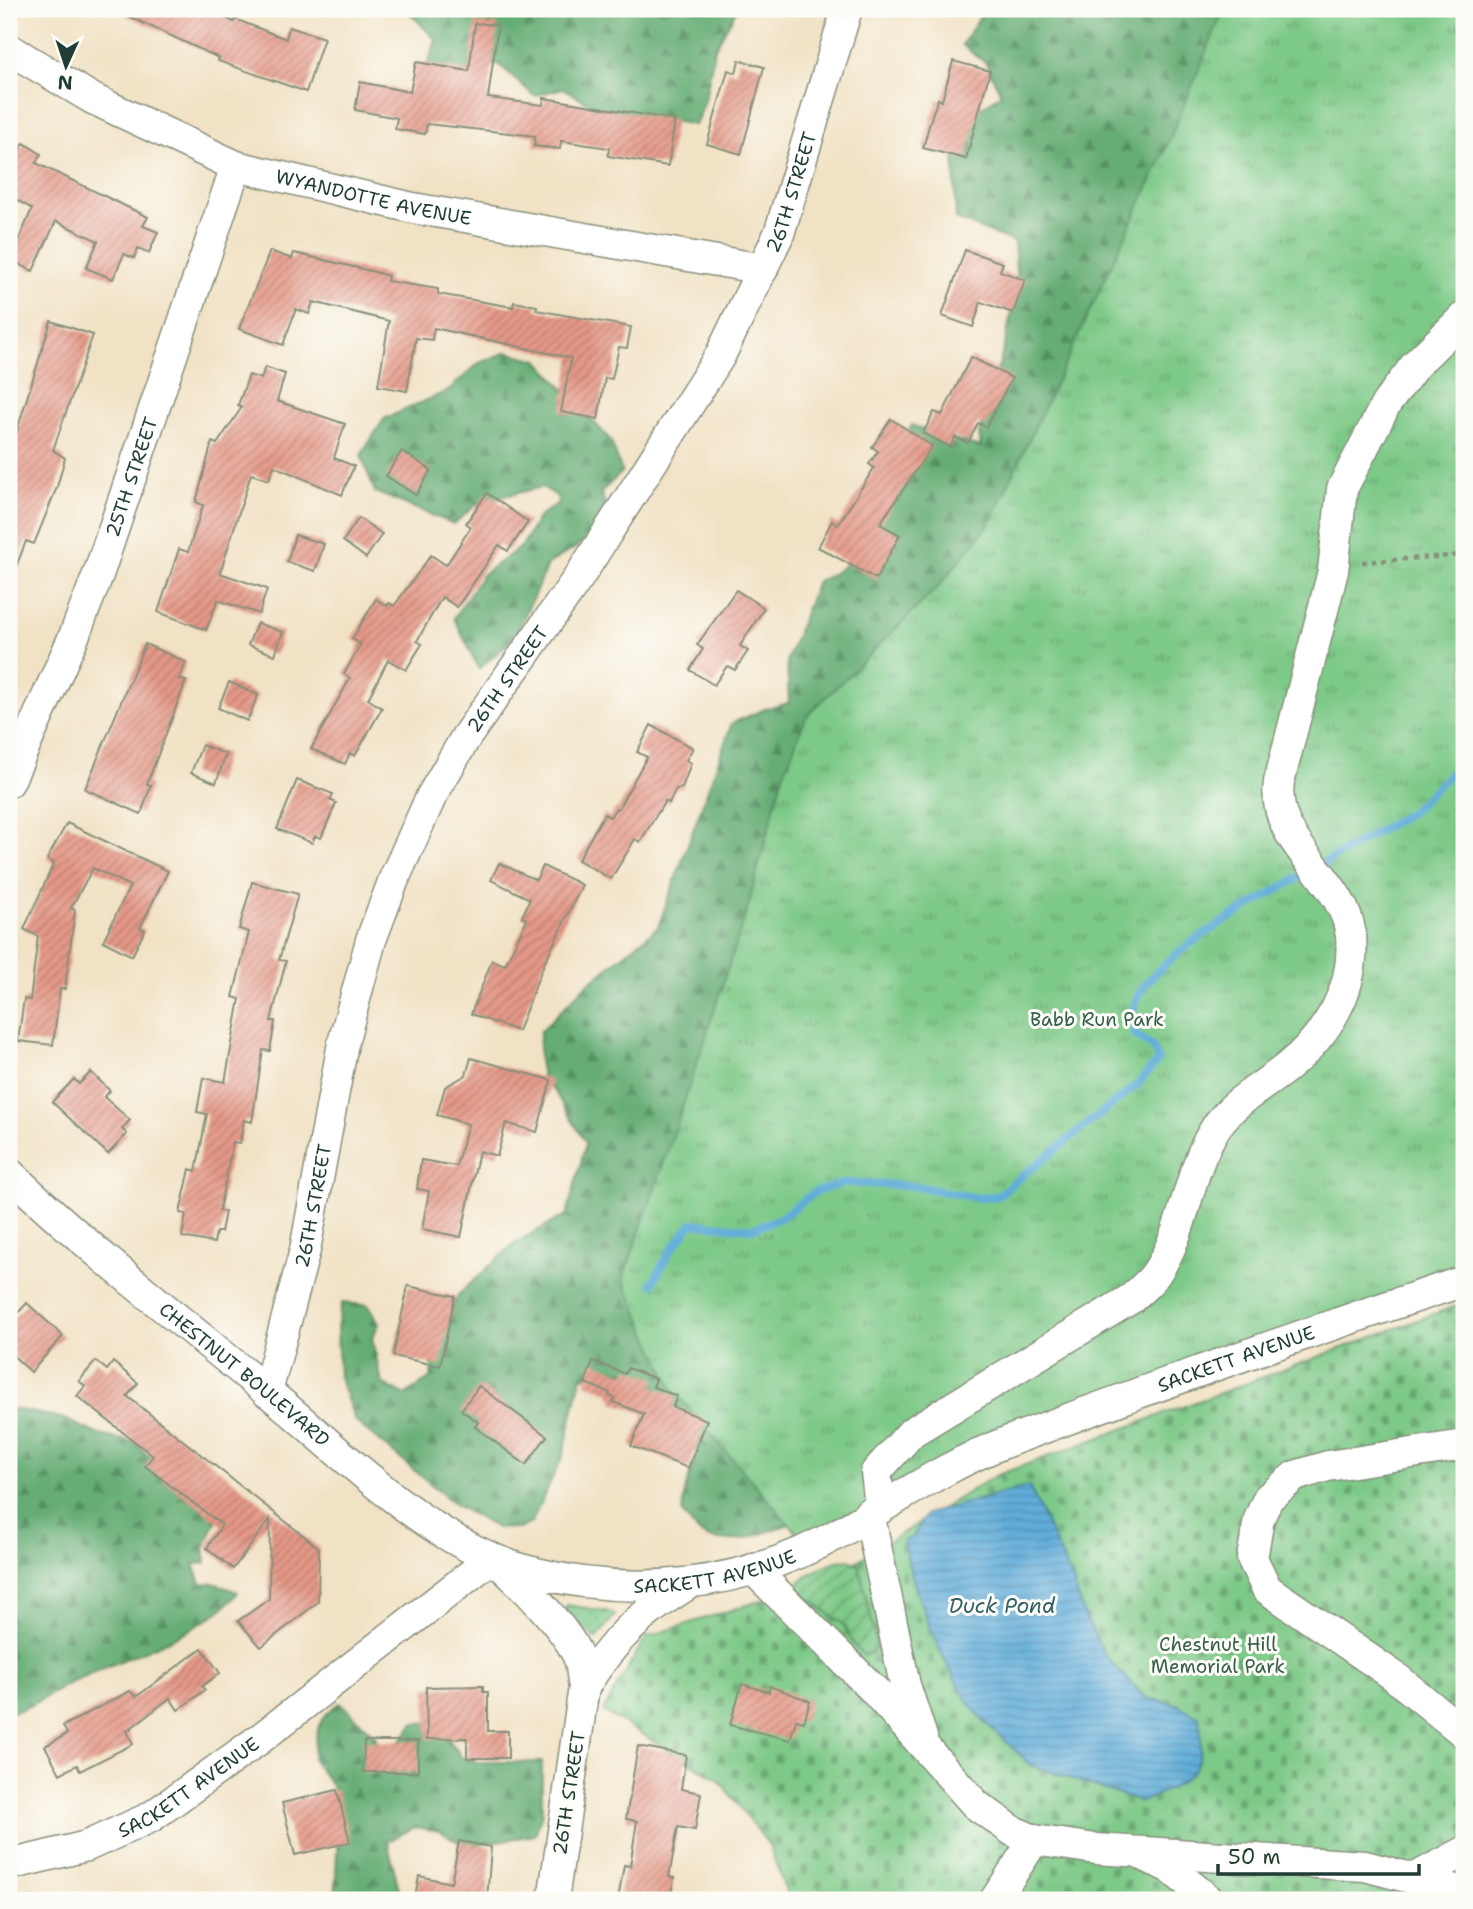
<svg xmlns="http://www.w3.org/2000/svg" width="1473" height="1909" font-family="'Shantell Sans',sans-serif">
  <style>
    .grass { fill: url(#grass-dots); stroke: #4e835e; stroke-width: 2 }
    .forest { fill: url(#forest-firs); stroke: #427554; stroke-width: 2 }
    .cemetery { fill: url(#cemetery-stones); stroke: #4e835e; stroke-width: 2 }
    .park { fill: url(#park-tufts); stroke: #4e835e; stroke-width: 2 }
    .garden { fill: url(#garden-furrows); stroke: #4e835e; stroke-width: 2 }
    .water { fill: url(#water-rules); stroke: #407587; stroke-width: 2 }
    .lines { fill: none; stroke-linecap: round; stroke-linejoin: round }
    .stream { stroke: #61adda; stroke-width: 8 }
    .building { fill: url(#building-hatch) }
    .minor-casing { stroke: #88907c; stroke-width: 33 }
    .path { stroke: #88907c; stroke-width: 4.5; stroke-dasharray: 5 5; stroke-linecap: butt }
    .minor { stroke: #fff; stroke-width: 30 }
    .labels { text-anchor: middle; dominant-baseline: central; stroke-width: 6; stroke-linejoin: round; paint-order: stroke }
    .street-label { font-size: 19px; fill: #1f3d34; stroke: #fdfcf7 }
    .park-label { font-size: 19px; fill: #366049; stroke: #fdfcf7 }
    .water-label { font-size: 21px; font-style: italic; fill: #335f66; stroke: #fdfcf7 }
  </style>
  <defs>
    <pattern id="grass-dots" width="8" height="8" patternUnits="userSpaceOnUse" patternTransform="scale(1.75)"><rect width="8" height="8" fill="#7dc987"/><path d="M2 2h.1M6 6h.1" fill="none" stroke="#66a46f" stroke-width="1.8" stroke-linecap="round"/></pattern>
    <pattern id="forest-firs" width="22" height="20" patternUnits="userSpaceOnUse" patternTransform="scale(1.75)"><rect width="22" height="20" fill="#66ad74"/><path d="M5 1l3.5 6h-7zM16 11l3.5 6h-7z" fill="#538e60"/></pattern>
    <pattern id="cemetery-stones" width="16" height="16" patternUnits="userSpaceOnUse" patternTransform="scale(1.75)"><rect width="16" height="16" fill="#7dc987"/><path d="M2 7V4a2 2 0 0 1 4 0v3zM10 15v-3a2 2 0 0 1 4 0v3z" fill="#66a46f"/></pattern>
    <pattern id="park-tufts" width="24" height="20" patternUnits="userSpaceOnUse" patternTransform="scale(1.75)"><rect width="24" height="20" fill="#7dc987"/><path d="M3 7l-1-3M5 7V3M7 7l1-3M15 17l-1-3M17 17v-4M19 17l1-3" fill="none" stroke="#66a46f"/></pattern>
    <pattern id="garden-furrows" width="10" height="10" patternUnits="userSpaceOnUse" patternTransform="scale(1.75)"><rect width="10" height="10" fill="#7dc987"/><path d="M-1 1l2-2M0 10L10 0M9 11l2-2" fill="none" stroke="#66a46f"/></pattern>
    <pattern id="water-rules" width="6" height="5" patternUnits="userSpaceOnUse" patternTransform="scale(1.75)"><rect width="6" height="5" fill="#61adda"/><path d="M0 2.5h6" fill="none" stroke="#4f8eb2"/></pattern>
    <pattern id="building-hatch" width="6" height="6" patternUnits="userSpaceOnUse" patternTransform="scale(1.75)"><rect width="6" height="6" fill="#e59887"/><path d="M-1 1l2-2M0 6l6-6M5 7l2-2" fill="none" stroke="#b97d6f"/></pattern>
  </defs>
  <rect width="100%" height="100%" fill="#fdfcf7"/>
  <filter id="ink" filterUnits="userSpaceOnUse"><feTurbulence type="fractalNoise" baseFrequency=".0143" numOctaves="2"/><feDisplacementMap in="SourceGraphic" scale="14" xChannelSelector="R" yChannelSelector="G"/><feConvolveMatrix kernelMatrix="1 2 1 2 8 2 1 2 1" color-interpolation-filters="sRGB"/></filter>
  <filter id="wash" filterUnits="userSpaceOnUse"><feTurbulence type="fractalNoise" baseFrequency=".00686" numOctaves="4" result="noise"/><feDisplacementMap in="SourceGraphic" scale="28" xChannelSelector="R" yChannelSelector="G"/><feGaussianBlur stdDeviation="1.57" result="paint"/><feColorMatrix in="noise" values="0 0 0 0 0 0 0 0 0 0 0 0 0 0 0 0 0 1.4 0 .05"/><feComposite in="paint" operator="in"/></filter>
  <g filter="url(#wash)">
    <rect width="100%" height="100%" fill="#f1e2c5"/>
    <!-- grass -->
    <polygon class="grass" points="567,1605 610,1612 615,1615 596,1639 565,1610"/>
    <!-- forest -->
    <g class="forest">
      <polygon points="406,9 737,9 715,48 704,104 695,125 595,107 563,88 534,96 499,64 475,65 448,82 425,72 436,40"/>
      <path d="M985 9H1464L1141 1391 809 1547 789 1524C765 1533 726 1550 701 1534 694 1529 688 1519 682 1513L685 1490 701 1439 644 1377 606 1368 581 1378 563 1456 531 1523 519 1529 497 1528 457 1506 355 1421 339 1377 337 1328 342 1303 368 1305 379 1324 372 1338 382 1383 404 1395 431 1378 433 1352 458 1295 515 1243 567 1214 586 1143 555 1092 543 1080 539 1062 540 1032 584 987 658 927 732 723 765 709 789 703 787 660 817 581C873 560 863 519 884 471 891 455 903 440 912 425L939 436 981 447 979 434 1005 344 1017 284 1014 242 956 219 954 153 971 115 1001 94 986 63 962 45Z"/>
      <polygon points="507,352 538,360 611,441 622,472 601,492 610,519 575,548 548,564 515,637 479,669 454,618 482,575 522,546 538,518 558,503 557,496 542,487 479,502 454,524 375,492 361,455 384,419 448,391 479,363"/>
      <path d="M9 1408 62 1418 99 1435 133 1442 200 1502 216 1522 204 1548 206 1563 194 1564 201 1583 216 1584 238 1592C213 1630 115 1661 72 1682 50 1693 33 1708 9 1713Z"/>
      <path d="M341 1703 376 1737 377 1755 394 1750 414 1723 437 1722 462 1758 480 1762H542V1813L535 1835 465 1846 440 1831 415 1827 387 1841 401 1897 399 1900H336C334 1871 343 1812 332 1787 328 1778 319 1769 313 1760 316 1735 316 1716 341 1703Z"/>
      <polygon points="35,1889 38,1900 9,1900 9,1892"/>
    </g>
    <!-- cemetery -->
    <polygon class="cemetery" points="1464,1303 1464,1900 789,1900 769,1845 719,1780 603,1711 646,1637 826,1580 995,1476"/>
    <!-- park -->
    <polygon class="park" points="1224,9 1464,9 1464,1281 1141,1391 809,1547 673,1390 623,1279 671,1142 748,907 782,778 806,717 939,586 990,523 1164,153"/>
    <!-- garden -->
    <path class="garden" d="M848 1559 859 1565 877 1646 872 1653 864 1655 856 1648 843 1624 799 1591V1582C814 1571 829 1561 848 1559Z"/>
    <!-- water -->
    <path class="water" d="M1029 1486 1073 1581 1084 1615 1106 1657 1146 1698 1176 1704 1199 1717C1208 1774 1188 1780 1142 1802L1030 1765 1022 1757C1005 1739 980 1721 967 1700 937 1652 915 1595 903 1541L913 1537 926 1514Z"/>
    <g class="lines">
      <!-- stream -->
      <g class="stream">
        <polyline points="1321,865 1411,812 1464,760"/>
        <path d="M652 1284 669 1253 692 1223 752 1229 780 1218 815 1192 844 1183 915 1186 978 1198 997 1196 1138 1084 1158 1060 1153 1047 1134 1034C1134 1026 1132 1015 1134 1007 1144 958 1268 897 1310 871"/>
      </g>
    </g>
    <g id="blocks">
      <!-- building -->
      <g class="building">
        <polygon points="113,9 206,9 234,22 235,19 286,39 289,27 324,38 306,92 218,61 219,58"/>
        <polygon points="475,23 498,25 488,98 543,105 544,98 675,120 668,166 608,156 609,148 561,141 560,149 534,146 535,136 427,124 425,134 395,129 397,118 355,110 360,82 410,92 416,62 469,71"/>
        <polygon points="739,60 764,67 741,154 707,144 728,70 736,73"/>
        <polygon points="953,61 990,71 966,159 923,148 932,115 938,99 942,101"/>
        <polygon points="9,143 20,149 24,143 41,154 36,163 148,217 143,226 158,232 149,253 138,248 134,258 124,254 113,279 86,268 98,241 56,221 33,271 10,260 32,209 9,195"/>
        <polygon points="965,250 1003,263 1000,271 1025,280 1013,313 981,302 973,327 942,316"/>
        <polygon points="270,251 292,259 294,253 375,272 388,276 387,281 438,289 438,294 513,307 514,302 537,306 536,310 631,327 627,348 619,347 612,379 605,378 598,419 561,412 571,358 434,328 432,340 416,338 407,391 378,386 389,321 313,302 309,314 296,309 283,345 239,329"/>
        <polygon points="51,321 93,335 53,450 65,458 57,487 34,544 26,541 11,580 9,456"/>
        <polygon points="971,357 1012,378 986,427 978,423 968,443 955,437 950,447 923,433 934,412 942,415"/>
        <polygon points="265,367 285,374 277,401 345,424 334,458 354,466 342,495 274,466 269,480 251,474 220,573 267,589 259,614 218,600 206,630 158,612 179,549 188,552 203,505 196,502 212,442 217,444 242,407 238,405 249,375 261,379"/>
        <polygon points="891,419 932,446 880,524 900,535 876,579 818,547 832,521 838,525 874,468 869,464 878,451 872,447"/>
        <polygon points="402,451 431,470 416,495 386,476"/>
        <polygon points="487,493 528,522 508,551 499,545 457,607 442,597 417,641 422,644 406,670 388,660 368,699 382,708 355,756 350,753 345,764 311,749 350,678 344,674 361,644 352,639 376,599 387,606 389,603 394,606 431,555 446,565 471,527 466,523"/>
        <polygon points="359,518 382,534 366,558 343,541"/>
        <polygon points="295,535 324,544 315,571 287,562"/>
        <polygon points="736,590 764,608 740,646 748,651 735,670 727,666 714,685 690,670 703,649 697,645"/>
        <polygon points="257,623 283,632 275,655 248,645"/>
        <polygon points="145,644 186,662 179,679 186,681 147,784 151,785 141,814 85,789"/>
        <polygon points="229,682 258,695 247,721 218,708"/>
        <polygon points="651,725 693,748 686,760 691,763 682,788 676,789 669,803 665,801 640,842 635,839 611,879 578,860 604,814 610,817 616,808 618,809 647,757 637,752"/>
        <polygon points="202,745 226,754 216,783 191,773"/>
        <polygon points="297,780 333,794 330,800 336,803 321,838 315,836 312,843 277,829"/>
        <polygon points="67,823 168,871 140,928 145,930 132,956 103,941 130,886 93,868 71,908 75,910 65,989 60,989 53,1045 18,1041 24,999 30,1000 38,936 24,929 54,863 47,859"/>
        <polygon points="499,863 536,880 543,866 582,885 543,966 518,1031 471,1014 492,960 505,965 527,919 522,917 530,899 491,880"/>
        <polygon points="252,882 298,894 279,960 286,961 271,1021 275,1021 270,1051 263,1050 252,1122 244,1120 240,1143 233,1142 219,1211 225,1212 221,1232 216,1232 214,1243 182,1237 186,1214 180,1213 190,1169 196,1171 207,1114 197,1112 203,1078 225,1082 240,999 233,997 249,932 239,929"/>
        <polygon points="471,1058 551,1080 537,1132 506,1123 497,1156 479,1151 461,1237 422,1229 429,1191 417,1189 421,1160 456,1166 468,1124 437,1115 445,1087 466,1075"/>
        <polygon points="91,1072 110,1091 104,1097 130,1120 122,1129 127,1134 108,1154 52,1102 74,1079 79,1084"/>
        <polygon points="408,1286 455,1296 440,1366 393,1356"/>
        <polygon points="27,1303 63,1336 31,1372 9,1352 9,1323"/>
        <polygon points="96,1361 107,1370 113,1362 138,1383 127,1396 319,1548 318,1602 261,1647 238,1621 269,1599 270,1519 233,1569 207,1548 222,1525 145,1466 153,1456 77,1396 85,1386 79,1381"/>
        <polygon points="593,1361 625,1374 628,1368 656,1379 653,1387 677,1396 673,1407 707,1420 688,1468 631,1446 644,1414 613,1402 615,1398 609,1396 610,1393 585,1383"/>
        <polygon points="479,1386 547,1436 526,1465 475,1427 478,1422 461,1410"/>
        <polygon points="202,1648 220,1673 202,1686 205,1690 178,1710 170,1698 127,1731 133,1744 80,1771 77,1765 60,1774 45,1746 67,1734 63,1726 130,1691 136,1697"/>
        <polygon points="742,1684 769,1692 770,1686 810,1701 804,1722 796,1720 790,1740 730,1725"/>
        <polygon points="483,1686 483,1692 488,1692 488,1731 508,1731 508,1758 467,1758 467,1738 427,1739 426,1687"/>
        <polygon points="364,1741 418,1741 418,1772 363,1772"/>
        <polygon points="638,1746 686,1755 681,1789 701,1793 695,1830 678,1827 669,1877 674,1878 670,1900 618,1900 624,1865 630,1866 637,1821 626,1819"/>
        <polygon points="337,1790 350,1842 295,1855 282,1803"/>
        <polygon points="459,1841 491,1847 487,1900 415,1897 419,1876 451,1883"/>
      </g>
    </g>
  </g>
  <g filter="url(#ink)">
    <use href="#blocks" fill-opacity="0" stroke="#88907c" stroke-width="2"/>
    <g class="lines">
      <defs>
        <g id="minor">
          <path id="s1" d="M9 49 93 99 236 166 413 208 763 269"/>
          <path id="s2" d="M9 782 74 636 99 572 236 166"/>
          <path id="s3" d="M9 1173C93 1253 180 1320 269 1393 345 1455 431 1545 528 1571 633 1599 746 1587 841 1532 898 1499 946 1465 1009 1441 1160 1384 1311 1331 1464 1281"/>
          <path id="s4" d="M267 1392 305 1250 343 1043 371 940 394 879 431 797 466 737 579 577 720 356 779 234 847 9"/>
          <polyline points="1464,1445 1328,1466 1295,1476 1268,1498 1259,1519 1252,1558 1267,1589 1394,1676 1464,1733"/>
          <path d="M880 1506 876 1472 912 1432 1132 1298C1140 1290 1151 1282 1157 1272 1185 1230 1187 1177 1212 1134 1229 1103 1260 1089 1286 1068 1327 1035 1356 990 1351 936 1345 877 1270 845 1279 782L1333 571 1342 489 1386 404 1416 364 1464 317"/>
          <polyline points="869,1513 905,1685 922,1737"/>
          <path d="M501 1565C523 1585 569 1631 579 1659 582 1667 582 1678 584 1687L553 1900"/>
          <polyline points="753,1569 874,1690 976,1805 1013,1831 1034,1840 1096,1849 1365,1866 1464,1892"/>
          <path d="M584 1687C613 1640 640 1614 687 1585"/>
          <polyline points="1145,1856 1170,1868 1209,1900"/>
          <path id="s5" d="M9 1865 87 1846 151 1817 261 1738 492 1558"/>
          <polyline points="1415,1878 1464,1852"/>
          <polyline points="995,1900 1034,1840"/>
        </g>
      </defs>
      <!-- minor casing -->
      <use href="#minor" class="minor-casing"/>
      <!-- path -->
      <polyline class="path" points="1362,562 1464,555"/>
      <!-- minor -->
      <use href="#minor" class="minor"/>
    </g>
  </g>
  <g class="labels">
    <!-- street labels -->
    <g class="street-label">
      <text stroke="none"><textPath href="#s4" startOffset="1326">26TH STREET</textPath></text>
      <text stroke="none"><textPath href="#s1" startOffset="397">WYANDOTTE AVENUE</textPath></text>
      <text stroke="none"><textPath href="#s2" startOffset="329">25TH STREET</textPath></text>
      <text stroke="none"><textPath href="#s4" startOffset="760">26TH STREET</textPath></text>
      <text stroke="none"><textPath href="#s4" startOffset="192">26TH STREET</textPath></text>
      <text stroke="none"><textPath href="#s3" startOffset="1414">SACKETT AVENUE</textPath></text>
      <text stroke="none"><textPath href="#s3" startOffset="310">CHESTNUT BOULEVARD</textPath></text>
      <text stroke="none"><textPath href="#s3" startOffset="847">SACKETT AVENUE</textPath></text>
      <text stroke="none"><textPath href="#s5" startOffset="198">SACKETT AVENUE</textPath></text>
      <text transform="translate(569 1793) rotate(-81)">26TH STREET</text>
    </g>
    <!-- park labels -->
    <g class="park-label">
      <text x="1097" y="1019">Babb Run Park</text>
      <text x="1218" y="1644">Chestnut Hill<tspan x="1218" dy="22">Memorial Park</tspan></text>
    </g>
    <!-- water labels -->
    <g class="water-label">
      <text x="1002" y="1606">Duck Pond</text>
    </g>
  </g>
  <!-- margin -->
  <rect width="1473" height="1909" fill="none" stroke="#fdfcf7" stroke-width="35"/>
  <!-- north arrow -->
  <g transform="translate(66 66) rotate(183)" stroke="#fdfcf7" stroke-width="5" paint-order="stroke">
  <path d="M0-5L12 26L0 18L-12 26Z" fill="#1f3d34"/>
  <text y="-10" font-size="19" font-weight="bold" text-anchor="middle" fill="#1f3d34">N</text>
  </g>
  <!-- scale -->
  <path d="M1218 1864v10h201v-10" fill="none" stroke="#1f3d34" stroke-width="3.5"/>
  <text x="1228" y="1864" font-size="21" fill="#1f3d34" stroke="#fdfcf7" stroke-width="5" paint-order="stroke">50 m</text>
</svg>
